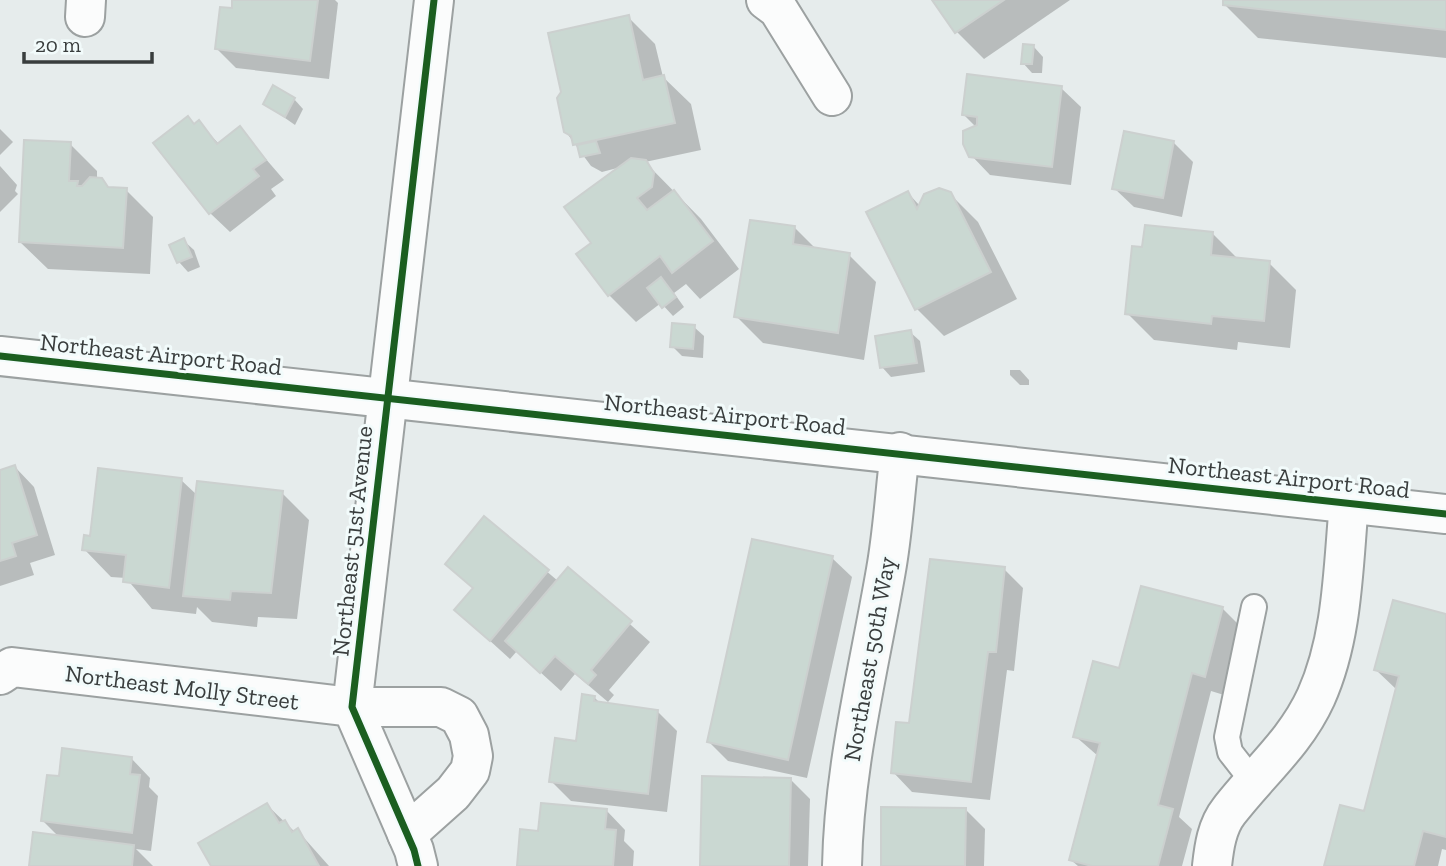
<svg xmlns="http://www.w3.org/2000/svg" width="1446" height="866" font-family="'Zilla Slab',serif">
  <style>
    .shadow { fill: #0003 }
    .building { fill: #cad8d2; stroke: #ccd0cf; stroke-width: 2 }
    .lines { fill: none; stroke-linecap: round; stroke-linejoin: round }
    .lane-casing { stroke: #9ca1a1; stroke-width: 28 }
    .street-casing { stroke: #9ca1a1; stroke-width: 42 }
    .secondary-casing { stroke: #9ca1a1; stroke-width: 42 }
    .lane { stroke: #fbfcfc; stroke-width: 24 }
    .street { stroke: #fbfcfc; stroke-width: 38 }
    .secondary { stroke: #fbfcfc; stroke-width: 38 }
    .cycleway-casing { stroke: #f2fbfb; stroke-width: 11 }
    .cycleway { stroke: #1b5e20; stroke-width: 7 }
    .labels { text-anchor: middle; dominant-baseline: central; stroke-width: 6; stroke-linejoin: round; paint-order: stroke }
    .street-label { font-size: 24px; fill: #393d3d; stroke: #f2fbfb }
  </style>
  <rect width="100%" height="100%" fill="#e6ecec"/>
  <!-- shadow -->
  <g class="shadow">
    <polygon points="234,0 335,0 338,3 329,79 236,68 217,49"/>
    <polygon points="934,0 1070,0 984,59 957,32"/>
    <polygon points="1225,0 1446,0 1446,58 1258,38 1225,5"/>
    <polygon points="628,17 655,44 663,77 691,104 701,150 645,162 701,219 739,269 700,299 686,284 674,293 684,307 673,316 661,303 636,322 609,295 594,243 621,167 602,172 591,166 566,132"/>
    <polygon points="1034,47 1043,57 1042,73 1032,73 1023,63"/>
    <polygon points="1061,88 1081,107 1071,185 990,175 971,155 976,127 964,115"/>
    <polygon points="294,99 303,109 295,125 265,104"/>
    <polygon points="199,123 220,145 240,129 284,180 271,189 276,196 230,232 210,213 195,126"/>
    <polygon points="0,129 13,142 0,155"/>
    <polygon points="1174,143 1193,162 1182,217 1134,207 1114,188"/>
    <polygon points="70,144 97,171 97,179 111,189 126,190 153,217 150,274 48,269 20,242"/>
    <polygon points="0,166 17,185 15,191 18,194 0,212"/>
    <polygon points="908,193 920,206 950,194 978,222 1017,299 944,336 917,309"/>
    <polygon points="795,228 816,249 849,255 876,282 864,360 763,343 736,316"/>
    <polygon points="1213,234 1238,259 1269,263 1296,290 1290,348 1238,342 1237,350 1154,340 1127,313 1144,249"/>
    <polygon points="184,241 194,250 200,267 188,272 179,262 172,246"/>
    <polygon points="694,327 704,336 703,358 682,356 672,346"/>
    <polygon points="910,332 920,341 925,372 891,377 882,367"/>
    <polygon points="1010,370 1020,370 1029,380 1029,385 1020,385 1010,375"/>
    <polygon points="15,467 34,487 55,555 30,563 34,575 0,586 0,470"/>
    <polygon points="181,480 197,495 282,493 309,520 297,619 258,617 257,627 212,622 197,607 196,614 152,609 126,578 111,577 84,549 92,538"/>
    <polygon points="485,519 558,581 568,569 650,642 609,690 614,695 608,702 575,674 561,691 517,651 510,659 456,610 474,589 447,564"/>
    <polygon points="832,558 852,577 807,778 728,761 709,742"/>
    <polygon points="1004,569 1023,588 1014,671 1007,670 990,800 912,792 893,772 910,725 919,646 923,647"/>
    <polygon points="1142,588 1223,609 1242,628 1224,695 1211,691 1179,817 1192,829 1182,866 1078,866 1071,860 1098,756 1075,736 1120,670"/>
    <polygon points="1446,616 1446,850 1442,849 1438,866 1325,866 1365,814 1396,689 1376,670"/>
    <polygon points="594,697 601,704 657,711 677,731 667,812 571,801 551,781 578,743"/>
    <polygon points="131,758 150,778 149,787 158,796 151,851 136,849 153,866 30,866 60,838 43,821 60,778"/>
    <polygon points="791,780 810,799 808,866 701,866"/>
    <polygon points="267,805 295,832 297,830 329,866 213,866"/>
    <polygon points="606,810 625,830 624,841 634,851 633,866 519,866 540,833"/>
    <polygon points="966,810 985,829 984,866 882,866"/>
  </g>
  <!-- building -->
  <g class="building">
    <polygon points="318,0 310,61 215,49 220,7 232,8 232,0"/>
    <polygon points="932,0 1004,0 955,33"/>
    <polygon points="1223,0 1446,0 1446,30 1223,5"/>
    <polygon points="629,15 643,80 664,75 675,123 573,145 571,136 564,132 557,98 561,92 548,33"/>
    <polygon points="1023,44 1034,45 1032,64 1021,64"/>
    <polygon points="967,74 1062,86 1052,167 969,157 963,144 963,131 977,125 977,117 962,115"/>
    <polygon points="273,85 295,98 285,117 263,104"/>
    <polygon points="188,116 194,124 199,120 217,144 240,126 266,160 253,169 259,176 209,214 153,143"/>
    <polygon points="1124,131 1174,141 1163,198 1112,189"/>
    <polygon points="24,140 71,142 69,181 78,181 77,186 82,186 90,177 102,178 108,187 127,188 123,248 19,242"/>
    <polygon points="596,141 600,153 580,157 577,145"/>
    <polygon points="631,158 646,160 654,173 652,187 637,198 647,210 674,190 713,241 672,273 660,256 608,296 576,254 591,243 564,207"/>
    <polygon points="939,188 951,192 991,272 915,310 866,212 908,191 917,209 924,194"/>
    <polygon points="750,220 795,226 793,244 850,253 838,333 734,317"/>
    <polygon points="1145,225 1213,232 1211,255 1270,261 1264,321 1212,316 1211,324 1125,314 1132,246 1142,247"/>
    <polygon points="184,238 192,257 177,263 169,245"/>
    <polygon points="661,277 676,297 662,308 647,288"/>
    <polygon points="672,323 695,325 693,349 670,347"/>
    <polygon points="911,330 917,363 880,368 875,336"/>
    <polygon points="15,465 37,535 12,543 16,556 0,561 0,470"/>
    <polygon points="98,468 182,478 169,588 123,582 126,555 82,550 84,535 90,536"/>
    <polygon points="197,481 283,491 271,593 231,591 230,600 183,596"/>
    <polygon points="484,516 549,570 490,641 454,610 473,588 445,564"/>
    <polygon points="752,539 833,556 788,760 707,742"/>
    <polygon points="930,559 1005,567 996,652 988,652 971,782 891,773 896,722 909,723"/>
    <polygon points="568,567 632,621 591,670 596,675 588,684 555,656 540,673 505,641"/>
    <polygon points="1141,586 1223,607 1205,677 1192,673 1158,805 1173,809 1158,866 1092,866 1069,860 1100,743 1073,737 1093,661 1119,668"/>
    <polygon points="1393,600 1446,614 1446,837 1423,831 1414,866 1324,866 1340,805 1364,811 1399,676 1374,670"/>
    <polygon points="582,694 595,696 594,701 658,710 648,794 549,782 555,738 576,741"/>
    <polygon points="62,748 132,757 130,774 140,775 132,833 41,821 47,775 59,776"/>
    <polygon points="702,776 791,778 789,866 700,866"/>
    <polygon points="267,803 279,823 285,820 292,832 298,828 319,866 211,866 198,843"/>
    <polygon points="541,803 607,809 605,829 616,830 613,866 517,866 520,829 538,831"/>
    <polygon points="881,807 966,808 965,866 881,866"/>
    <polygon points="33,832 134,845 132,866 29,866"/>
  </g>
  <g class="lines">
    <defs>
      <polyline id="lane" points="1254,607 1227,737 1230,752 1255,784"/>
      <g id="street">
        <polyline points="766,0 778,9 832,96"/>
        <polyline points="85,17 86,0"/>
        <polyline points="0,675 12,667 352,707 441,707 459,716 469,735 473,756 470,771 453,793 407,834"/>
        <polyline points="418,866 414,850 352,707 434,0"/>
        <path d="M842 866C844 765 869 669 886 570 893 531 895 491 900 452"/>
        <path d="M1212 866C1214 847 1217 826 1229 811 1259 772 1295 743 1316 697 1343 637 1343 568 1349 503"/>
      </g>
      <polyline id="secondary" points="0,356 1446,514"/>
    </defs>
    <!-- lane casing -->
    <use href="#lane" class="lane-casing"/>
    <!-- street casing -->
    <use href="#street" class="street-casing"/>
    <!-- secondary casing -->
    <use href="#secondary" class="secondary-casing"/>
    <!-- lane -->
    <use href="#lane" class="lane"/>
    <!-- street -->
    <use href="#street" class="street"/>
    <!-- secondary -->
    <use href="#secondary" class="secondary"/>
    <defs>
      <g id="cycleway">
        <polyline points="0,356 1446,514"/>
        <polyline points="418,866 414,850 352,707 434,0"/>
      </g>
    </defs>
    <!-- cycleway casing -->
    <use href="#cycleway" class="cycleway-casing"/>
    <!-- cycleway -->
    <use href="#cycleway" class="cycleway"/>
  </g>
  <g class="labels">
    <!-- street labels -->
    <g class="street-label">
      <text transform="translate(161 354) rotate(6)">Northeast Airport Road</text>
      <text transform="translate(725 414) rotate(6)">Northeast Airport Road</text>
      <text transform="translate(1289 477) rotate(6)">Northeast Airport Road</text>
      <text transform="translate(352 541) rotate(-84)">Northeast 51st Avenue</text>
      <text transform="translate(869 659) rotate(-80)">Northeast 50th Way</text>
      <text transform="translate(182 687) rotate(7)">Northeast Molly Street</text>
    </g>
  </g>
  <!-- scale -->
  <path d="M24 52v10h128v-10" fill="none" stroke="#393d3d" stroke-width="3.5"/>
  <text x="35" y="52" font-size="21" fill="#393d3d" stroke="#f2fbfb" stroke-width="5" paint-order="stroke">20 m</text>
</svg>
